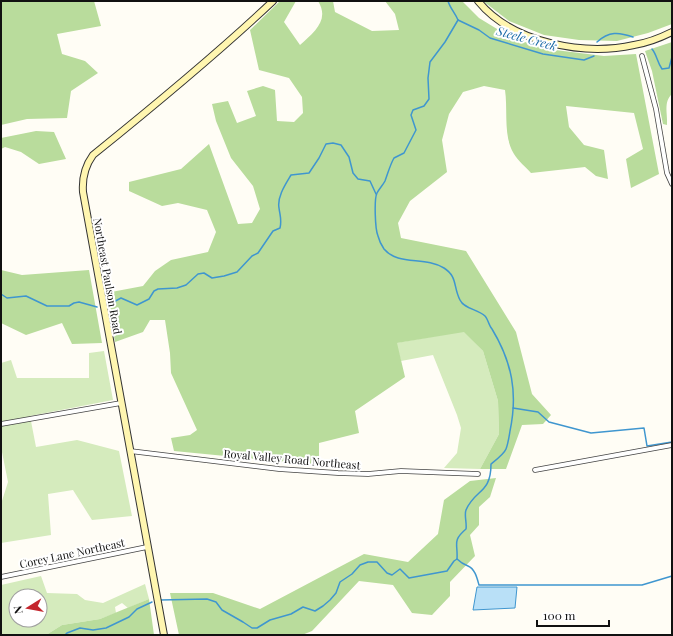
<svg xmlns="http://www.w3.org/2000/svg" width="673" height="636" font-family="'Playfair Display',serif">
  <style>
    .green { fill: #d5ebbd; fill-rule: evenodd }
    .forest { fill: #b9dc9c }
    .water { fill: #b9e0f7; stroke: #3f96cf }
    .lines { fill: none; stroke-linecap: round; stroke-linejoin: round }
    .stream { stroke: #3f96cf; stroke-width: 1.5 }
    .street-casing { stroke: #444; stroke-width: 5.5 }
    .secondary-casing { stroke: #333; stroke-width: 8 }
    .street { stroke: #fff; stroke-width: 4 }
    .secondary { stroke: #fff6b0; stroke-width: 6 }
    .labels { text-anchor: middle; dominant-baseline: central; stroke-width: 4; stroke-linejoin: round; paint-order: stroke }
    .street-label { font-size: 11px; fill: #111; stroke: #fff }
    .water-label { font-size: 12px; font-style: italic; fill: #1768a6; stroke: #fff }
  </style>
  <rect width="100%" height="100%" fill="#fffdf5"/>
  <!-- green -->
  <g class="green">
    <polygon points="464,331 483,351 498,401 499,434 480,469 444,468 457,453 461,428 457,415 433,355 401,361 396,343"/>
    <polygon points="104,351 113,400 30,416 36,447 77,440 119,451 132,516 92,520 73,490 48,494 51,535 1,543 1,504 8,482 1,447 1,363 11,360 17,378 89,378 89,353"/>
    <path d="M41 576 47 593 77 594 85 600 103 603 145 584 149 599 128 608 122 603 115 607 116 613 100 619 62 625 46 635H1V585ZM16 596H40V620H16Z"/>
  </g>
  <!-- forest -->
  <g class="forest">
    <polygon points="1,1 94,1 101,26 57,34 62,54 85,61 98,73 71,91 67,118 27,119 1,125"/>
    <path d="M280 1H296L284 22 300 45C314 32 330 20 318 1H333L335 12 372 31 399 30 395 14 385 1H462L479 18 502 32 525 42 547 49 604 56 636 54 659 174 631 188 626 159 643 149 634 113 566 106 569 127 584 145 604 150 608 179 596 176 585 167 531 173C526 167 518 161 514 154 503 137 508 110 505 90L484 86 463 92 449 114 442 140 447 172 410 201 398 223 401 238 466 251 516 332 532 394 551 415 543 424 522 425 506 469H480L499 434 498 401 483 351 464 332 397 343 405 377 355 411 359 433 319 443V465L174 451 171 438 190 435 197 430 171 373 170 353 165 320H150L143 332 115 342 106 293 143 286 155 271 171 260 208 252 216 232 207 210 178 203 162 206 129 191V182L181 169 209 144 238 224 252 223 260 209 253 186 231 158 216 121 212 104 228 101 237 123 256 116 247 91 263 86 275 90 277 121 294 122 303 113 302 97 289 78 259 70 250 30Z"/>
    <polygon points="483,1 672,1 672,24 648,33 617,41 579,40 544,35 509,21"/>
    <path d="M672 42V94C663 102 668 114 667 125L663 124 652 71 645 51Z"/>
    <polygon points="36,131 54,132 66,159 39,164 21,152 5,147 1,149 1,138"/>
    <polygon points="1,270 22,275 89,270 102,343 72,344 62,323 26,335 1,323"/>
    <polygon points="496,478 490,497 479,507 479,525 470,535 475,556 450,582 450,596 432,615 412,613 393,585 359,581 312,631 302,635 179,635 170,593 213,593 260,609 364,554 408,562 438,534 444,500 470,481"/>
    <polygon points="149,599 154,635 46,635 62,625 100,619"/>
  </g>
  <!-- water -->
  <polygon class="water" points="477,587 517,587 515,608 473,610"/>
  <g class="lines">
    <!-- stream -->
    <g class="stream">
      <path d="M448 1C450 8 455 13 458 20"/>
      <polyline points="458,20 479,30 490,38 543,54 584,60 594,56"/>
      <path d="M597 42C609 31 619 32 633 37"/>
      <path d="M652 49C657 55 657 62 662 69L669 68 672 57"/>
      <polyline points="1,294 7,298 26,296 47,306 69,306 74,303 79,302 97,307"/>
      <path d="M108 305 121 298 137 305 149 299 154 291 158 289 177 288 186 285 198 274 204 273 212 278 224 276 237 272 252 256 258 253 273 231 280 228C282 220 280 216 279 208 277 197 285 185 291 175L309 173 319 158 326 144 333 143 341 145 349 157 353 173 358 179 370 181 376 194"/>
      <polyline points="513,408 538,412 549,422 591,433 644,428 647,446 672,442"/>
      <path d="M457 559C461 563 463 564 468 566 475 569 477 578 479 585H642L672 576"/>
      <path d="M160 600 207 599 216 602 222 610 243 622 252 628H257L270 620 291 614 303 607 315 611 323 606 330 600 336 593 340 582 352 574 360 565 368 562H377L387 573 392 575 400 569 409 578 447 571 454 561 457 559C458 543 452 541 466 529 467 523 464 515 466 510 475 489 491 494 491 464 496 460 504 454 506 449 508 444 509 437 510 431 518 393 512 362 492 329 489 326 488 319 485 316 478 309 464 309 460 300 453 287 458 277 444 268 425 256 398 266 384 249 382 246 379 240 378 236 375 229 374 199 377 193 379 189 383 185 385 181 388 173 390 165 394 158L404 153 416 130 411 115 413 110 424 106 429 99 428 78 430 62 445 42 458 20"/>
      <polyline points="65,635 67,633 80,628 93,630 106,628 129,617 137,609 152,602"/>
    </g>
    <defs>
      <g id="street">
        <polyline points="642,56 656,109 667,173 672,184"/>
        <polyline points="1,424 121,403"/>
        <polyline points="130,451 279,469 338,473 368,474 401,471 478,474"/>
        <polyline points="535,470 672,445"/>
        <polyline points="1,577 147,547"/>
      </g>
      <g id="secondary">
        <path d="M478 1C512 43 584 56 634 45 647 43 660 38 672 32"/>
        <path d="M164 635 83 192C82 178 85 166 93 155 155 105 216 55 273 1"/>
      </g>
    </defs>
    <!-- street casing -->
    <use href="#street" class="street-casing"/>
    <!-- secondary casing -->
    <use href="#secondary" class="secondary-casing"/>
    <!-- street -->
    <use href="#street" class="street"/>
    <!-- secondary -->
    <use href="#secondary" class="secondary"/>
  </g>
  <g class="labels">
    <!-- street labels -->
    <g class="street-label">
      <text transform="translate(108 276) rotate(80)">Northeast Paulson Road</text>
      <text transform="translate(292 459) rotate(5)">Royal Valley Road Northeast</text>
      <text transform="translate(72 553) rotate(-12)">Corey Lane Northeast</text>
    </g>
    <!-- water labels -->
    <g class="water-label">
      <text transform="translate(527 38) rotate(15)">Steele Creek</text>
    </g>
  </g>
  <!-- border -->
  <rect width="673" height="636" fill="none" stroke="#111111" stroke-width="4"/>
  <!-- north arrow -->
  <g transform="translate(28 608) rotate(259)"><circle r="19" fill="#ffffff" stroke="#a0a0a0"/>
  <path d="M0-3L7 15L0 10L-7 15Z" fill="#c4262e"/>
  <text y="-6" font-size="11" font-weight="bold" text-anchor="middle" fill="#111111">N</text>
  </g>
  <!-- scale -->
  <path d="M537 620v6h72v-6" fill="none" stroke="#111111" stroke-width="2"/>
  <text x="543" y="620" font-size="12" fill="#111111" stroke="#ffffff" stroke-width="3" paint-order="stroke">100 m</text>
</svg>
